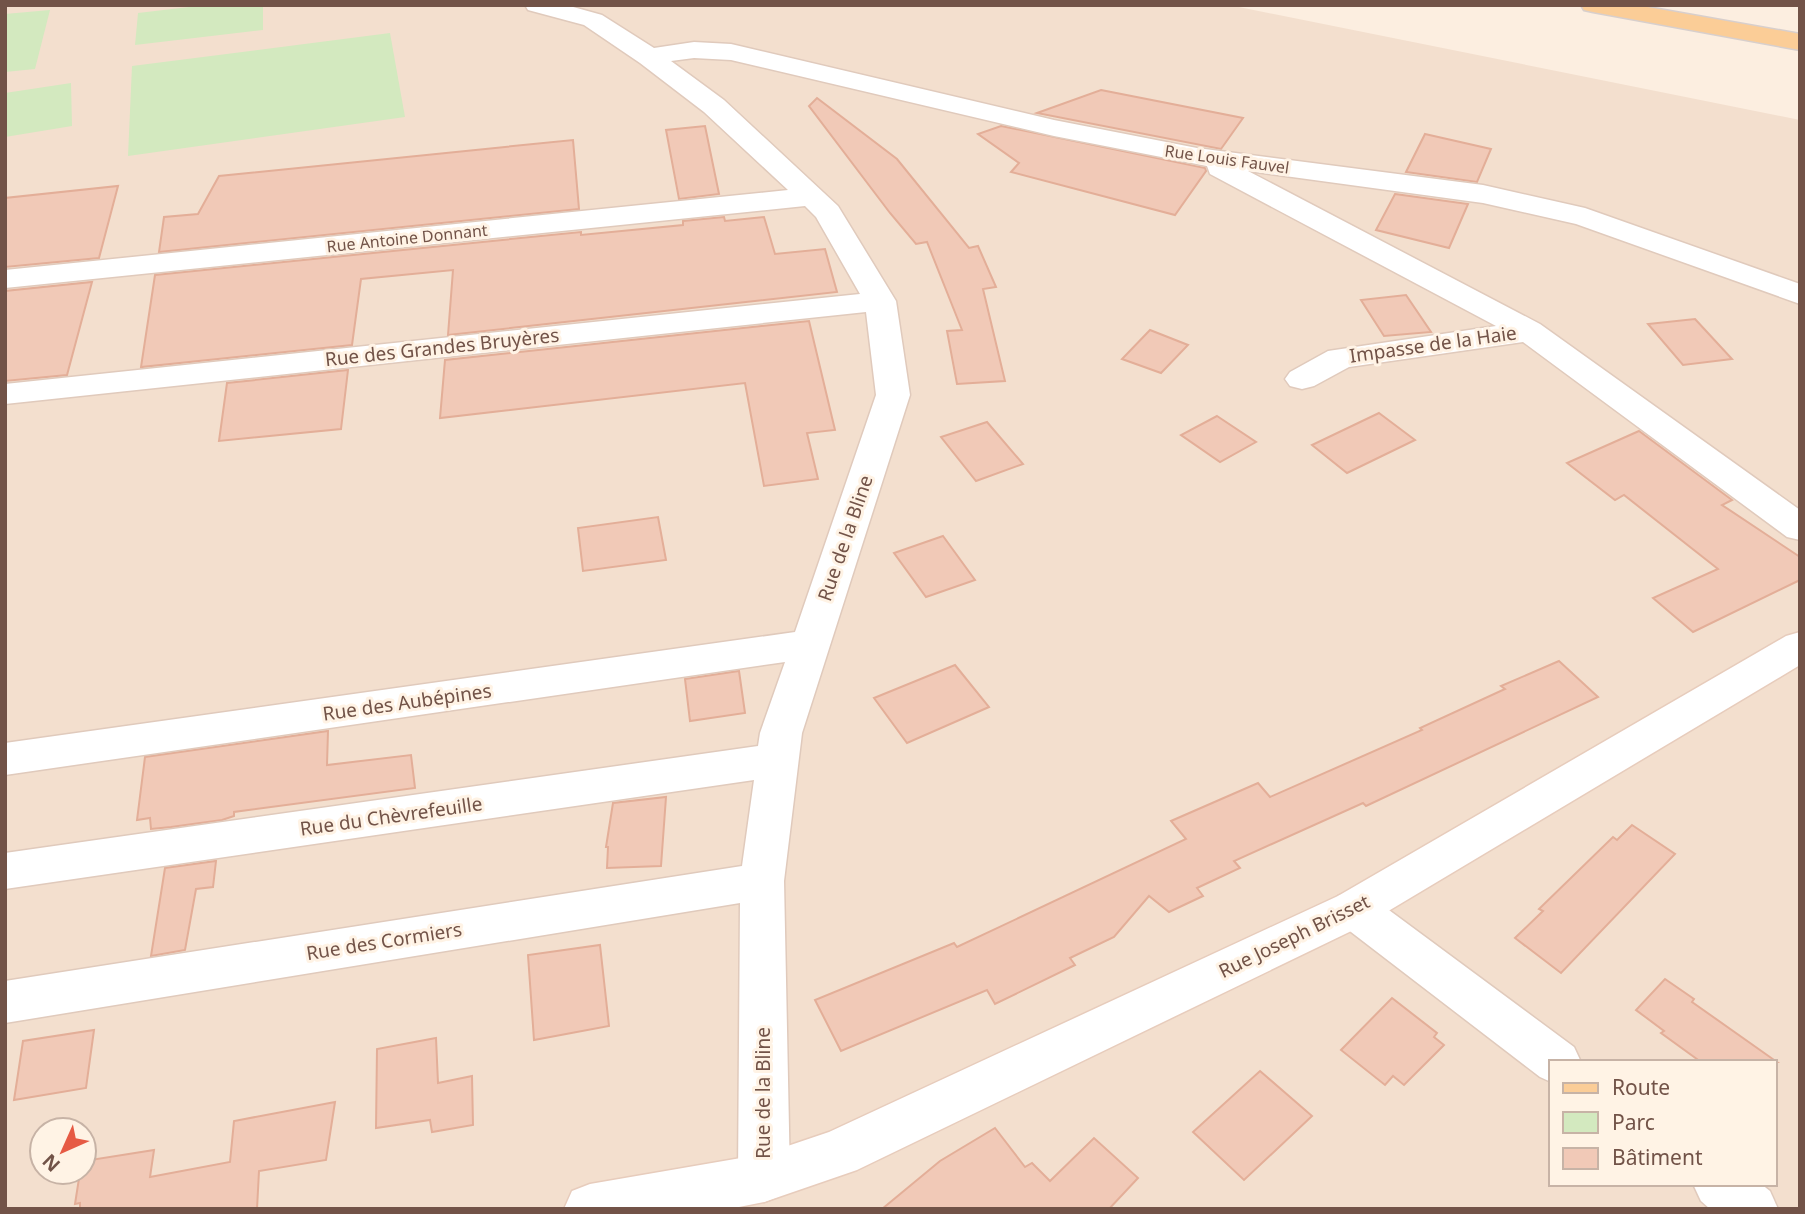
<svg xmlns="http://www.w3.org/2000/svg" width="1805" height="1214" font-family="'Noto Sans',sans-serif">
  <style>
    .residential { fill: #f3dfce; fill-rule: evenodd }
    .green { fill: #d3e9bf }
    .building { fill: #f1c9b7; stroke: #e3ae98; stroke-width: 2 }
    .lines { fill: none; stroke-linecap: round; stroke-linejoin: round }
    .street-casing { stroke: #e0cabc; stroke-width: 3 }
    .secondary-casing { stroke: #e7ccbc; stroke-width: 3 }
    .primary-casing { stroke: #d8cfcc; stroke-width: 3 }
    .street { fill: #fff; fill-rule: evenodd }
    .secondary { fill: #fff; fill-rule: evenodd }
    .primary { fill: #fbcd97; fill-rule: evenodd }
    .labels { text-anchor: middle; dominant-baseline: central; stroke-width: 6; stroke-linejoin: round; paint-order: stroke }
    .far-street-label { font-size: 16px; fill: #725348; stroke: #fff3e5 }
    .street-label { font-size: 19px; fill: #725348; stroke: #fff3e5 }
  </style>
  <rect width="100%" height="100%" fill="#fceee0"/>
  <!-- residential -->
  <path class="residential" d="M5 5H1229L1800 120V1209H5ZM1551 1062H1775V1184H1551ZM42 1130H84V1172H42Z"/>
  <!-- green -->
  <g class="green">
    <polygon points="206,5 263,5 263,30 135,45 138,13"/>
    <polygon points="50,10 35,69 5,72 5,14"/>
    <polygon points="390,33 405,117 128,156 132,66"/>
    <polygon points="71,83 72,126 5,137 5,93"/>
  </g>
  <!-- building -->
  <g class="building">
    <polygon points="1101,90 1243,118 1221,149 1037,113"/>
    <polygon points="817,98 897,159 969,248 978,246 996,287 983,289 1005,381 957,384 947,331 962,330 927,242 916,244 890,213 809,106"/>
    <polygon points="705,126 719,194 679,199 666,130"/>
    <polygon points="1001,126 1205,168 1206,171 1175,215 1011,172 1019,163 978,134"/>
    <polygon points="1425,134 1491,149 1477,182 1406,172"/>
    <polygon points="573,140 579,209 159,252 164,217 198,214 219,176"/>
    <polygon points="118,186 99,258 5,267 5,198"/>
    <polygon points="1395,194 1468,204 1449,248 1376,230"/>
    <polygon points="724,217 725,221 764,217 775,254 825,249 837,292 448,335 453,270 361,279 352,345 141,367 155,275 581,232 581,235 683,225 683,221"/>
    <polygon points="92,282 67,375 5,381 5,291"/>
    <polygon points="1406,295 1431,332 1384,336 1361,300"/>
    <polygon points="1695,319 1732,359 1683,365 1648,324"/>
    <polygon points="809,321 835,430 807,433 818,479 764,486 745,383 440,418 445,360"/>
    <polygon points="1150,330 1188,345 1161,373 1122,359"/>
    <polygon points="348,370 341,429 219,441 227,383"/>
    <polygon points="1379,413 1415,440 1347,473 1312,445"/>
    <polygon points="1217,416 1256,442 1220,462 1181,435"/>
    <polygon points="987,422 1023,464 976,481 941,437"/>
    <polygon points="1639,431 1732,500 1722,505 1800,557 1800,580 1693,632 1653,598 1718,569 1624,495 1615,500 1567,463"/>
    <polygon points="658,517 666,560 583,571 578,528"/>
    <polygon points="943,536 975,580 926,597 894,553"/>
    <polygon points="1559,661 1598,697 1366,806 1363,803 1234,861 1240,868 1197,888 1203,896 1169,912 1149,896 1114,937 1070,958 1075,965 995,1004 987,990 841,1051 815,1000 954,943 957,947 1186,839 1171,821 1258,783 1270,797 1422,730 1420,728 1505,689 1501,686"/>
    <polygon points="955,665 989,707 907,743 874,698"/>
    <polygon points="739,671 745,713 690,721 685,679"/>
    <polygon points="328,731 327,765 411,755 415,788 234,812 234,816 222,820 171,827 151,829 150,818 137,820 145,757"/>
    <polygon points="666,797 661,866 607,868 608,847 606,847 613,803"/>
    <polygon points="1632,825 1675,854 1561,973 1515,938 1543,911 1539,909 1613,837 1617,840"/>
    <polygon points="216,861 213,887 196,889 185,950 151,956 165,868"/>
    <polygon points="600,945 609,1026 534,1040 528,955"/>
    <polygon points="1665,979 1694,999 1692,1002 1777,1062 1701,1062 1661,1033 1664,1031 1636,1010"/>
    <polygon points="1392,998 1437,1033 1434,1037 1444,1045 1404,1085 1393,1076 1385,1085 1341,1050"/>
    <polygon points="94,1030 86,1088 14,1100 23,1041"/>
    <polygon points="436,1038 438,1083 472,1076 473,1125 432,1132 430,1120 376,1128 377,1049"/>
    <polygon points="1260,1071 1312,1116 1244,1180 1193,1132"/>
    <polygon points="335,1102 326,1160 259,1171 257,1209 80,1209 80,1203 75,1204 80,1172 84,1172 84,1161 154,1150 150,1177 230,1162 234,1121"/>
    <polygon points="995,1128 1025,1167 1032,1163 1050,1181 1094,1138 1138,1178 1109,1209 882,1209 940,1161"/>
  </g>
  <g class="lines">
    <defs>
      <g id="street">
        <polygon points="525,5 566,5 602,15 654,48 694,42 731,44 1054,120 1197,148 1483,185 1585,208 1800,284 1800,304 1576,224 1483,203 1248,171 1540,324 1800,510 1800,540 1787,537 1523,342 1349,367 1314,386 1302,389 1290,386 1285,379 1290,372 1328,351 1496,326 1210,174 1207,166 1054,136 731,60 694,58 671,61 724,100 838,206 896,301 910,395 802,733 784,881 790,1178 782,1195 764,1202 746,1195 738,1178 740,903 5,1023 5,981 742,866 754,780 5,889 5,853 758,746 760,733 785,662 5,775 5,743 795,632 876,395 866,312 5,404 5,384 860,294 816,217 805,206 5,288 5,270 788,190 704,112 640,63 584,25 528,10"/>
        <polygon points="1354,890 1370,896 1574,1047 1581,1062 1551,1062 1551,1082 1540,1077 1338,922 1331,909 1338,896"/>
        <polygon points="1693,1184 1761,1184 1770,1191 1778,1209 1710,1209 1701,1201"/>
      </g>
      <polygon id="secondary" points="1800,632 1800,665 1370,922 857,1170 764,1202 729,1209 564,1209 572,1191 590,1184 764,1154 829,1132 1338,896 1786,636"/>
      <polygon id="primary" points="1581,5 1636,5 1800,34 1800,50 1593,12 1584,10"/>
    </defs>
    <!-- street casing -->
    <use href="#street" class="street-casing"/>
    <!-- secondary casing -->
    <use href="#secondary" class="secondary-casing"/>
    <!-- primary casing -->
    <use href="#primary" class="primary-casing"/>
    <!-- street -->
    <use href="#street" class="street"/>
    <!-- secondary -->
    <use href="#secondary" class="secondary"/>
    <!-- primary -->
    <use href="#primary" class="primary"/>
  </g>
  <g class="labels">
    <!-- far-street labels -->
    <g class="far-street-label">
      <text transform="translate(1227 159) rotate(8)">Rue Louis Fauvel</text>
      <text transform="translate(407 238) rotate(-6)">Rue Antoine Donnant</text>
    </g>
    <!-- street labels -->
    <g class="street-label">
      <text transform="translate(1433 344) rotate(-8)">Impasse de la Haie</text>
      <text transform="translate(442 347) rotate(-6)">Rue des Grandes Bruyères</text>
      <text transform="translate(845 538) rotate(-71)">Rue de la Bline</text>
      <text transform="translate(407 702) rotate(-8)">Rue des Aubépines</text>
      <text transform="translate(391 816) rotate(-8)">Rue du Chèvrefeuille</text>
      <text transform="translate(1294 936) rotate(-26)">Rue Joseph Brisset</text>
      <text transform="translate(384 941) rotate(-9)">Rue des Cormiers</text>
      <text transform="translate(763 1093) rotate(-90)">Rue de la Bline</text>
    </g>
  </g>
  <!-- border -->
  <rect width="1805" height="1214" fill="none" stroke="#725348" stroke-width="14"/>
  <!-- legend -->
  <rect x="1549" y="1060" width="228" height="126" fill="#fff3e5" stroke="#c7b3a6" stroke-width="2"/>
  <rect x="1563" y="1083" width="35" height="10" fill="#fbcd97" stroke="#c7b3a6" stroke-width="2"/>
  <text x="1612" y="1095" font-size="21" fill="#725348">Route</text>
  <rect x="1563" y="1112" width="35" height="21" fill="#d3e9bf" stroke="#c7b3a6" stroke-width="2"/>
  <text x="1612" y="1130" font-size="21" fill="#725348">Parc</text>
  <rect x="1563" y="1148" width="35" height="21" fill="#f1c9b7" stroke="#c7b3a6" stroke-width="2"/>
  <text x="1612" y="1165" font-size="21" fill="#725348">Bâtiment</text>
  <!-- north arrow -->
  <g transform="translate(63 1151) rotate(225)"><circle r="33" fill="#fff3e5" stroke="#c7b3a6" stroke-width="2"/>
  <path d="M0-5L12 26L0 18L-12 26Z" fill="#e65a44"/>
  <text y="-10" font-size="19" font-weight="bold" text-anchor="middle" fill="#725348">N</text>
  </g>
</svg>
